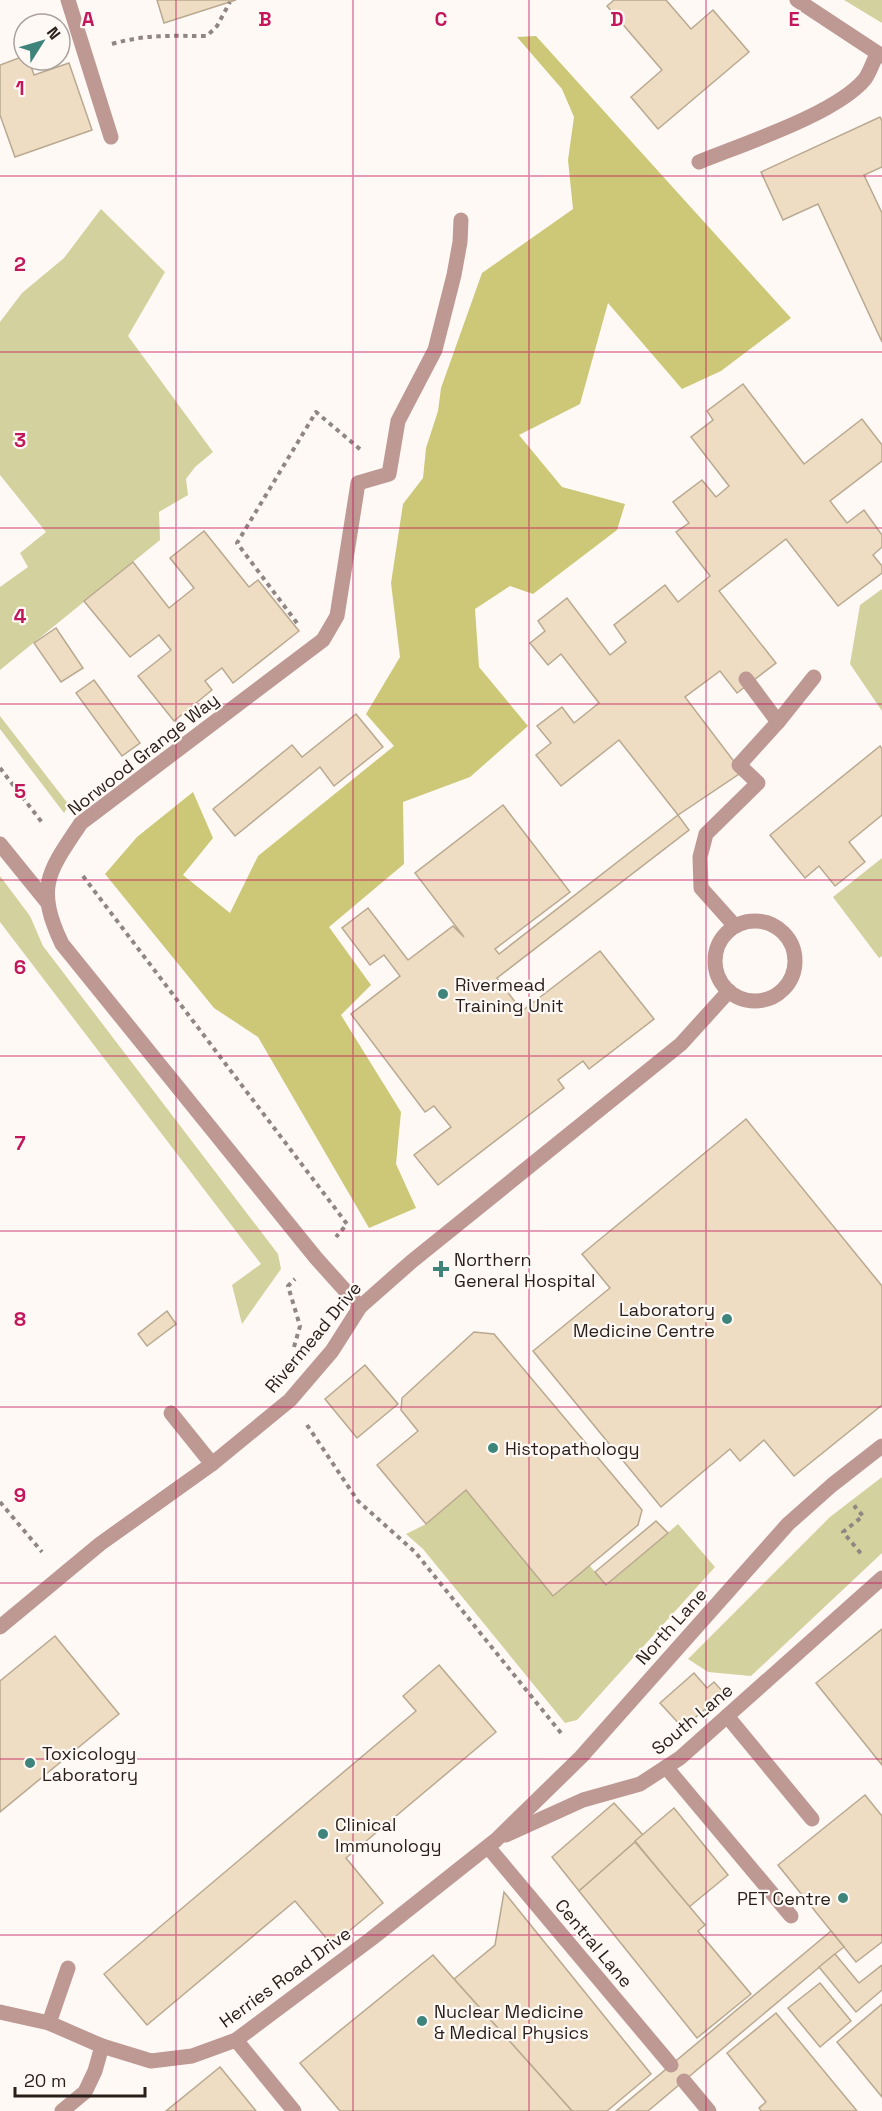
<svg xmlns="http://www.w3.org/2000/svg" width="882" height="2111" font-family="'Space Grotesk',sans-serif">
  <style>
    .green { fill: #d3d19e }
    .forest { fill: #ccc877 }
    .building { fill: #eeddc3; stroke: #b9a990; stroke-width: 1.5 }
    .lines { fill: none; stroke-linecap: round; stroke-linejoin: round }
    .path { stroke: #908783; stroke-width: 4; stroke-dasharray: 4.5 4.5; stroke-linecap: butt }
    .minor { stroke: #be9893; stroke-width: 15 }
    .grid { fill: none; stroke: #c2185b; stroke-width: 1.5; stroke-opacity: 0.55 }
    .poi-dot { fill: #3e847b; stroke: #fff9f6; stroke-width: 2 }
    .labels { text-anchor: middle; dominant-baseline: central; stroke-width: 4.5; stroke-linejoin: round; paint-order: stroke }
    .street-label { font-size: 18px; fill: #291e18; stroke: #fff9f6 }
    .poi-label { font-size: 18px; fill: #291e18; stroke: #fff9f6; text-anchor: start }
    .grid-label { font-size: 20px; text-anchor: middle; font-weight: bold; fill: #c2185b; stroke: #fff9f6; stroke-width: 4.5; stroke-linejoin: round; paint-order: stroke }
  </style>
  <rect width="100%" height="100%" fill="#fff9f6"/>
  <!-- green -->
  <g class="green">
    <polygon points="844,0 882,0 882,23"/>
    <polygon points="101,209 165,272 128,336 213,452 195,467 186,479 188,495 159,512 160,540 0,670 0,587 28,567 20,553 46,532 0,475 0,322 22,293 64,258"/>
    <polygon points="882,589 882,711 850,664 860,605"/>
    <polygon points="0,716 69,805 64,813 0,729"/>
    <polygon points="882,858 882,956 879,958 833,897"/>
    <polygon points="0,876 30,916 43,946 278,1254 281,1269 242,1324 232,1285 261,1264 0,922"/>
    <polygon points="882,1477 882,1553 751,1676 708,1672 688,1659 830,1517"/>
    <polygon points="466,1490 553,1595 589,1565 607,1585 678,1524 715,1567 577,1720 565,1723 423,1549 406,1534 426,1524"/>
  </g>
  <!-- forest -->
  <polygon class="forest" points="536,36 791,318 721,371 682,389 608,303 580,404 519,435 562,487 625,504 617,530 533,594 510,586 475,609 479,667 528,726 470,777 403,802 404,864 329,927 371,985 341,1015 401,1112 396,1164 416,1208 369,1228 258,1037 214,1008 105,874 137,837 193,792 213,838 183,875 230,913 258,856 394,746 366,714 400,657 391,583 403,504 423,478 426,448 438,411 441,388 482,273 573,209 568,160 574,117 562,89 517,37"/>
  <!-- building -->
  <g class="building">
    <polygon points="157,0 236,0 164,23"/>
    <polygon points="614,0 666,0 691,29 713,10 749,52 658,129 631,97 662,70 607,6"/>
    <polygon points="24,56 24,60 29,60 34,75 69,63 92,130 15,157 0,115 0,65"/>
    <polygon points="880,117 882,121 882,167 864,175 882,213 882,342 818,204 783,220 761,172"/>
    <polygon points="743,384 804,464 862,419 882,445 882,461 830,501 847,523 864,510 882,535 882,547 873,555 882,566 882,573 838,606 786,539 719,591 776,663 737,693 720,671 685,697 742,772 678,815 619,740 561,786 536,755 551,743 537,726 562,707 574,723 599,703 561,654 548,665 530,643 545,631 538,621 567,598 610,655 626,642 614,625 665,585 678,602 710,576 676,532 689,523 673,502 702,480 716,497 729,486 691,437 713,420 707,411"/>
    <polygon points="204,531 249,587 258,580 299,631 233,683 222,668 205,681 212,690 174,721 138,676 171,650 159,635 130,657 84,601 133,562 169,608 194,588 170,558"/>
    <polygon points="56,628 83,668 61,682 34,643"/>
    <polygon points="94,680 140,743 122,756 76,693"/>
    <polygon points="356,714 383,747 334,786 320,767 235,836 213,809 292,745 302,757"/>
    <polygon points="880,746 882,749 882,815 849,842 865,862 835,886 819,866 805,878 770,835"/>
    <polygon points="503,805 570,892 495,949 499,954 678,815 689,830 497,978 522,1011 600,951 654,1019 589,1069 583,1061 558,1080 564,1088 438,1185 414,1155 451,1127 434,1106 425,1112 351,1014 400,976 384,955 370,965 342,928 368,908 408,960 453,926 464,937 415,873"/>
    <polygon points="746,1119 882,1286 882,1405 794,1476 764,1440 740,1461 730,1449 661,1507 533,1351 610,1288 582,1254"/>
    <polygon points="167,1311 176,1324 147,1346 138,1334"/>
    <polygon points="474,1332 494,1334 642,1510 638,1525 553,1596 466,1490 426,1524 377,1465 418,1431 401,1410 402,1398"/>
    <polygon points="365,1365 398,1404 357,1438 325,1399"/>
    <polygon points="656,1521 668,1533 606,1585 595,1572"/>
    <polygon points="882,1629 882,1765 816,1683"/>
    <polygon points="55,1636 119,1714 0,1812 0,1681"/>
    <polygon points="439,1665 496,1732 346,1858 383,1903 332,1945 295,1901 147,2025 104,1974 416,1711 403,1696"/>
    <polygon points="694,1673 707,1688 714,1682 724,1693 683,1728 660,1703"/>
    <polygon points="865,1795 882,1816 882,1942 856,1962 778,1865"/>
    <polygon points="614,1803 643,1835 579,1891 552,1857"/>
    <polygon points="674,1808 728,1875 689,1907 635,1841"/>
    <polygon points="635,1842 705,1925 698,1931 751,1994 697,2038 579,1891"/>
    <polygon points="504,1892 651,2074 607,2111 572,2111 454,1979 495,1945"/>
    <polygon points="831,1931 844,1947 835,1954 648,2111 616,2111"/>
    <polygon points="835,1954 859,1983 882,1965 882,1990 856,2012 819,1967"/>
    <polygon points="433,1955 454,1979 572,2111 340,2111 300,2063"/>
    <polygon points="820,1983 851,2021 820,2047 788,2008"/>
    <polygon points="882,2004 882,2097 837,2042"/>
    <polygon points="776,2013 857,2111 761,2111 759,2108 766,2102 727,2053"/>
    <polygon points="220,2067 256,2111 166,2111"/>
  </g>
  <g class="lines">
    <!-- path -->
    <g class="path">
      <path d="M112 44C146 34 172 36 207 36L217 26 230 2"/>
      <polyline points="297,623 237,543 316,412 361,450"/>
      <polyline points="0,768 44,825"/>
      <polyline points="83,876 347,1224 336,1237"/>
      <polyline points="294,1347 300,1326 288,1286 295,1279"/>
      <polyline points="307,1425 358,1501 415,1552 561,1733"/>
      <polyline points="0,1502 42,1552"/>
      <polyline points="857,1506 855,1507 863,1516 843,1532 863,1556"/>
    </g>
    <!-- minor -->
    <g class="minor">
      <polyline points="68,0 111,137"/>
      <polyline points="797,0 882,56"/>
      <path d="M699 162C743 144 836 114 865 79 870 72 873 62 877 54"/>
      <polyline points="778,722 814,677"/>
      <polyline points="0,844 47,902"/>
      <circle cx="755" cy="961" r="40"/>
      <polyline points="735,926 701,888 700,857 706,834 758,783 739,765 778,722 746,679"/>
      <path d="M360 1307 316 1258 62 944C35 887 48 872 81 823L323 640 337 616 358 483 389 474 398 421 435 350 454 275 460 242 461 220"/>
      <polyline points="171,1413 212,1464"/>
      <polyline points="0,1627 100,1544 212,1464 290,1400 332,1351 360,1307 411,1262 681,1044 729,991"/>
      <polyline points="727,1716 812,1819"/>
      <polyline points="666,1767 791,1916"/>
      <polyline points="506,1835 583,1800 640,1784 680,1758 882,1578"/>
      <polyline points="488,1847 671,2065"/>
      <polyline points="0,2012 49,2023 102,2046 151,2061 192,2056 236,2040 371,1939 496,1840 581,1757 788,1524 832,1485 882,1446"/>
      <polyline points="49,2023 68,1968"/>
      <polyline points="236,2040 294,2111"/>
      <polyline points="684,2081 709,2111"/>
      <polyline points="62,2111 85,2092 95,2071 102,2046"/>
    </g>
  </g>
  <!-- grid -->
  <path class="grid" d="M176 0V2111M353 0V2111M529 0V2111M706 0V2111M0 176H882M0 352H882M0 528H882M0 704H882M0 880H882M0 1056H882M0 1231H882M0 1407H882M0 1583H882M0 1759H882M0 1935H882"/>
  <!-- markers -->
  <g class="poi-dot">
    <circle cx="443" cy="994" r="6"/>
    <path d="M438 1260h6v6h6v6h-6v6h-6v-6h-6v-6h6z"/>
    <circle cx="727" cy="1319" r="6"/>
    <circle cx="493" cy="1448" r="6"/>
    <circle cx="30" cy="1763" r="6"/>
    <circle cx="323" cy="1834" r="6"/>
    <circle cx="843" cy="1898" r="6"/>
    <circle cx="422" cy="2021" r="6"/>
  </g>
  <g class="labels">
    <!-- street labels -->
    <g class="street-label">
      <text transform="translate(143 754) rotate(-38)">Norwood Grange Way</text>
      <text transform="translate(313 1337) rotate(-50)">Rivermead Drive</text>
      <text transform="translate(671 1626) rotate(-48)">North Lane</text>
      <text transform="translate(692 1719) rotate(-40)">South Lane</text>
      <text transform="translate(594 1943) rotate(50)">Central Lane</text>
      <text transform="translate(285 1977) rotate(-36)">Herries Road Drive</text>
    </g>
    <!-- poi labels -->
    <g class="poi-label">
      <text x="455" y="984">Rivermead<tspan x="455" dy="21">Training Unit</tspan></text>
      <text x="454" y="1259">Northern<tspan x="454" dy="21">General Hospital</tspan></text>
      <text x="715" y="1309" text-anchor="end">Laboratory<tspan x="715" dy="21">Medicine Centre</tspan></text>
      <text x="505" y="1448">Histopathology</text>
      <text x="42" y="1753">Toxicology<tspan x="42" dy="21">Laboratory</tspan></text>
      <text x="335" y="1824">Clinical<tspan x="335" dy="21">Immunology</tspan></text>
      <text x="831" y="1898" text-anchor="end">PET Centre</text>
      <text x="434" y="2011">Nuclear Medicine<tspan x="434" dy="21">&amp; Medical Physics</tspan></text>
    </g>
  </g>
  <g class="grid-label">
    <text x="88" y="26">A</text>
    <text x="265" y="26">B</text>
    <text x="441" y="26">C</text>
    <text x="617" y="26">D</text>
    <text x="794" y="26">E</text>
    <text x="20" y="95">1</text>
    <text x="20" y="271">2</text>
    <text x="20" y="447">3</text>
    <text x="20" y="623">4</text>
    <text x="20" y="798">5</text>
    <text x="20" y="974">6</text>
    <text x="20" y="1150">7</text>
    <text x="20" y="1326">8</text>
    <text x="20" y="1502">9</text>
  </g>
  <!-- north arrow -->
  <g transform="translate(42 42) rotate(53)"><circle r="28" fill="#fff9f6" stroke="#a9a19d" stroke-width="1.5"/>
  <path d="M0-4.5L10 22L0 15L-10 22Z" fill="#3e847b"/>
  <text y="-9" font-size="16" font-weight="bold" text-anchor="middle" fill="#291e18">N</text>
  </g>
  <!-- scale -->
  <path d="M15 2087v9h130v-9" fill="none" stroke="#291e18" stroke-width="3"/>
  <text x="24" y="2087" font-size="18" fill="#291e18" stroke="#fff9f6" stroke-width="4.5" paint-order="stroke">20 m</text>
</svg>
